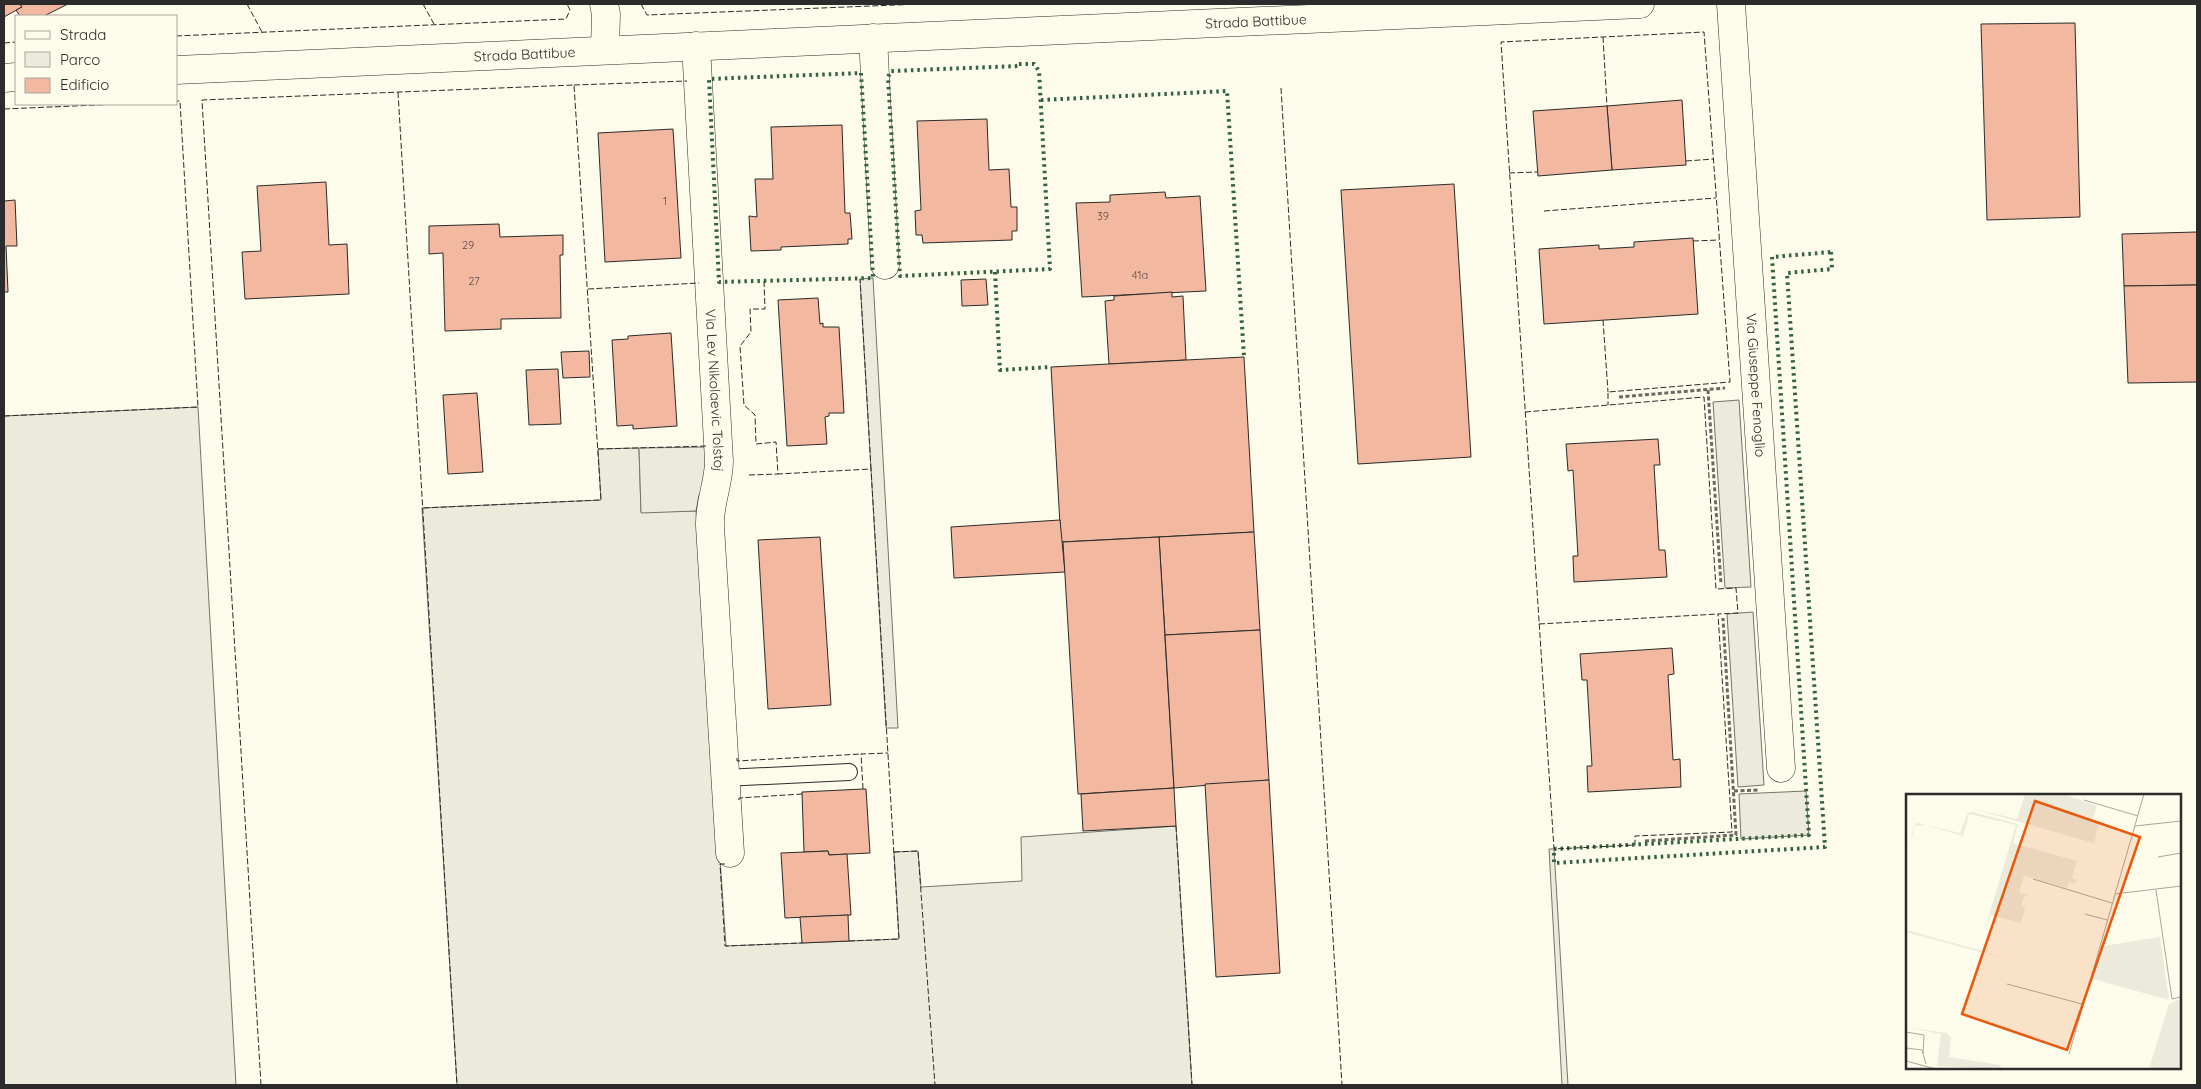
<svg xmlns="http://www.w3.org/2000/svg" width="2201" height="1089" font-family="Quicksand,sans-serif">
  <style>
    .green { fill: #ecebdb; stroke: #74746e }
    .parking { fill: #eceadb; stroke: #74746e }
    .building { fill: #f2b8a0; stroke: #2b2b2b }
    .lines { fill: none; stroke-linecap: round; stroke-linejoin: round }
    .service-casing { stroke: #2b2b2b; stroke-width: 18 }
    .minor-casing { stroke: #2b2b2b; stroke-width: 29 }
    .path { stroke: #6a6964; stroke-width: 3; stroke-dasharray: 4 2.5; stroke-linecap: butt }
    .service { stroke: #fdfbea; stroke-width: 16 }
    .minor { stroke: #fdfbea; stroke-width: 28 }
    .hedge { stroke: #34623c; stroke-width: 4; stroke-dasharray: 2.5 4; stroke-linecap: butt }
    .fence { stroke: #2b2b2b; stroke-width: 1; stroke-dasharray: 6 2.5; stroke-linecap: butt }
    .labels { text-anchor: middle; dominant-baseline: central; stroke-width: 4; stroke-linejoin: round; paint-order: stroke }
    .number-label { font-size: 11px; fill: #5d4e48 }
    .street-label { font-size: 14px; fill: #2b2b2b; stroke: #fdfbea }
    .inset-road { fill: none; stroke: #a9a89e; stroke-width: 1 }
    .view { fill: #e8590c; fill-opacity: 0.15; stroke: #e8590c; stroke-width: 2.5 }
    .inset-edge { fill: none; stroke: #2b2b2b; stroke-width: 2.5 }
  </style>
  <rect width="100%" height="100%" fill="#fdfbea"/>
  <!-- green -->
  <g class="green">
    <polygon points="873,278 898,728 886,728 860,279"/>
    <polygon points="198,407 236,1085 4,1085 4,416"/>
    <polygon points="639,448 641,512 696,511 726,946 899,939 894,852 918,851 921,887 1022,881 1021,837 1176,826 1192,1085 457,1085 422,508 601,500 598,449"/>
    <polygon points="1806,791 1809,835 1741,839 1739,794"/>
    <polygon points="1549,849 1554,849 1568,1085 1562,1085"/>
  </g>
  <!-- parking -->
  <g class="parking">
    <polygon points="1739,400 1751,587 1725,588 1713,402"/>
    <polygon points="708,447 705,485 699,495 696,511 641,513 639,448"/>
    <polygon points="1753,612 1764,785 1738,787 1727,614"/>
  </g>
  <!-- building -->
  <g class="building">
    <polygon points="4,4 20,4 22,7 4,17"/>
    <polygon points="20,4 68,4 44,16 20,16 16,10 22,7"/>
    <polygon points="2075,23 2080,217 1987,220 1981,24"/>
    <polygon points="1682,100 1686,165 1612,170 1607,106"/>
    <polygon points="1607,106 1612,170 1538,176 1533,111"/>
    <polygon points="987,119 989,170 1009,169 1011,207 1017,207 1017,231 1012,231 1012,240 923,243 922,235 916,235 915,211 921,210 917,121"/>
    <polygon points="842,125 845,213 850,213 852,239 848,239 848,244 781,247 781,250 751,251 749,216 757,217 755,179 773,179 771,127"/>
    <polygon points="673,129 681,258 605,262 598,133"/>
    <polygon points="326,182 329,245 347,244 349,294 245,299 242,252 261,251 257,186"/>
    <polygon points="1454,184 1471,457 1358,464 1341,190"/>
    <polygon points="1165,192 1166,198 1200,196 1206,291 1082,297 1076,203 1110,202 1110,195"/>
    <polygon points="15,200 17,246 6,246 8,292 4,292 4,201"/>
    <polygon points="499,224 500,237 563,235 563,255 560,255 561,318 501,319 501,329 445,331 443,253 429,254 429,226"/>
    <polygon points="2197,232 2197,285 2124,286 2122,234"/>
    <polygon points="1693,238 1698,314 1544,324 1539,249 1599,245 1599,249 1634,247 1634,242"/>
    <polygon points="986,279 988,305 962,306 961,280"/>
    <polygon points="2197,285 2197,382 2128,383 2124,286"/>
    <polygon points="1172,292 1172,297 1183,296 1186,360 1109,364 1105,301 1114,300 1114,296"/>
    <polygon points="818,298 820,324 823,323 823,327 839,327 844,413 829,413 829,416 825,417 827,444 787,446 778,300"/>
    <polygon points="671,333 677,426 633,429 633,425 617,426 612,340 628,339 628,336"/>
    <polygon points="589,351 590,377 563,378 561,352"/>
    <polygon points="1244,357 1254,532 1061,542 1051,367"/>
    <polygon points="558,369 561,424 529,425 526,370"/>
    <polygon points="477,393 483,472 448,474 443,395"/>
    <polygon points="1658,439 1660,465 1654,465 1659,550 1665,550 1667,577 1574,582 1573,556 1578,556 1573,470 1568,471 1566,444"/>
    <polygon points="1060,520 1065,572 954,578 951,527"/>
    <polygon points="1254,532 1260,630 1165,635 1159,537"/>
    <polygon points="820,537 831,705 768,709 758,540"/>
    <polygon points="1159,537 1174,788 1078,794 1063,542"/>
    <polygon points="1260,630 1269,780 1174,788 1165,635"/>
    <polygon points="1672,648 1674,674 1668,675 1673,760 1680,759 1681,787 1588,792 1587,766 1592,766 1587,680 1582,680 1580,654"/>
    <polygon points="1269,780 1280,973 1216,977 1205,784"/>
    <polygon points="1174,788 1176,826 1083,831 1081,794"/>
    <polygon points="863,789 866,789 870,853 829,855 828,851 804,852 802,792"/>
    <polygon points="828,851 829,855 847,854 851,915 785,918 781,853"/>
    <polygon points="848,915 849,941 802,943 800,917"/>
  </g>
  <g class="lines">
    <defs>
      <polyline id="service" points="725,778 849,772"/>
      <g id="minor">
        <polyline points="604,4 606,14 605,49"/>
        <path id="s1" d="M1731 4 1781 768"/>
        <polyline points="873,38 885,265"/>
        <path id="s2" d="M696 46 719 461C719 483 709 503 710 526L730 853"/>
        <path id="s3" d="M176 70 1640 4"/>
        <polyline points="4,78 16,77"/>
      </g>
    </defs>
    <!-- service casing -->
    <use href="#service" class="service-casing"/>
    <!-- minor casing -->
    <use href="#minor" class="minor-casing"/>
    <!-- path -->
    <g class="path">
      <polyline points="1708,390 1721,584"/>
      <polyline points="1619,397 1725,388"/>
      <polyline points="1734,791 1758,790"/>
      <polyline points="1645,841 1736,835 1723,618"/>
    </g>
    <!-- service -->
    <use href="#service" class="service"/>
    <!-- minor -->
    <use href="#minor" class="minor"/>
    <!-- hedge -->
    <g class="hedge">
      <polygon points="1019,64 1034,64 1039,71 1050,269 900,276 888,77 891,71 1019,66"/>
      <polygon points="861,73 873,278 719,282 709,79"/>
      <polyline points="1041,100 1227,91 1244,357"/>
      <polygon points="1831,252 1832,269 1787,273 1825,847 1554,863 1554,849 1809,835 1772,257"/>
      <polyline points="995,272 1000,370 1051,367"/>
    </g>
    <!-- fence -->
    <g class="fence">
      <polyline points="247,4 262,32"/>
      <polyline points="423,4 434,24"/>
      <polyline points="641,4 647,15 921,4"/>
      <polyline points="176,36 566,19 570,10 567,4"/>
      <polyline points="1603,37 1607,106"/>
      <polyline points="4,43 16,42"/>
      <polyline points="574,85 687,81"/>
      <polyline points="1281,88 1342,1085"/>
      <polyline points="398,92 457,1085"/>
      <polyline points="4,109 121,104"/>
      <polyline points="1686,161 1714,159"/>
      <polyline points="1509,173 1537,172"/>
      <polyline points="1544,211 1716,198"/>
      <polyline points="1693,241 1719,240"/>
      <polyline points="764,281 765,309 750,309 751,332 740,346 744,405 755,415 756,444 776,442 778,474 871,469 860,279"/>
      <polyline points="588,289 699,283"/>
      <polyline points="1603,320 1608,392"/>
      <polyline points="1525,412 1704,397 1716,589 1736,588 1738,613 1718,614 1732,832 1635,836 1635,845 1554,849 1501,42 1704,32 1730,382 1608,392 1608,405"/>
      <polyline points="4,416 198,407 180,101 176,101"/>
      <polyline points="598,449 708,446"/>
      <polyline points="749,475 778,474"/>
      <polyline points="1539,624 1718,614"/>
      <polyline points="737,758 737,761 861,754"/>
      <polyline points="863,789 861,754 888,753"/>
      <polyline points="739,800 739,798 802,794"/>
      <polyline points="1176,826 1192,1085"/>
      <polyline points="894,852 918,851 935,1085"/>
      <polyline points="725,864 720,864 725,946 802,943"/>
      <polyline points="849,941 899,939 871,469"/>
      <polyline points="261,1085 202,100 574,85 601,500 422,508"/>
    </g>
  </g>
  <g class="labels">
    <!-- number labels -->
    <g class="number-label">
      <text x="665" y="201">1</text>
      <text x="1103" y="216">39</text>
      <text x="468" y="245">29</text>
      <text x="1140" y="275">41a</text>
      <text x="474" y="281">27</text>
    </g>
    <!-- street labels -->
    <g class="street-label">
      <text stroke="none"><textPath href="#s3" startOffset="1081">Strada Battibue</textPath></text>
      <text stroke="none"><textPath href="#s3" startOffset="349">Strada Battibue</textPath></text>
      <text stroke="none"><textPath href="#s1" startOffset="382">Via Giuseppe Fenoglio</textPath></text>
      <text stroke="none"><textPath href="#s2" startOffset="345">Via Lev Nikolaevic Tolstoj</textPath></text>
    </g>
  </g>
  <!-- overview -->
  <g transform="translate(1906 794)">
    <rect width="275" height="275" fill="#fdfbea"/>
    <path d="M119 0H158L191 12 187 25 194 27 188 49 64 14 111 25ZM66 18 112 30 107 49 171 67 166 84 171 86 169 90 163 88 161 94 118 82 113 99 122 101 118 103 115 112 119 114 115 129 85 121 79 135 110 31 63 20 57 42 19 31 9 32 0 62 8 32 11 29 54 39 62 19ZM0 136 73 156 100 165 0 138ZM254 143 263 206 187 185 197 152ZM275 205V275H243L263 210ZM0 233 41 239 45 244 43 263 95 271 94 275 31 272 35 240Z" fill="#ecebdb"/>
    <path class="inset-road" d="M178 6 232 22M229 32 275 27M252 63 275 59M127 85 206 109M250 96 266 205 275 203M209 100 275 92M179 120 201 126M101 190 176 210M0 238 18 241 17 260M0 254 16 256 20 270M163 260 238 0M0 267 30 275"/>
    <path class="view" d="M129 7 234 43 161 256 56 220Z"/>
    <rect width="275" height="275" class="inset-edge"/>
  </g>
  <!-- border -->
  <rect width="2201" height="1089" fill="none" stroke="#2b2b2b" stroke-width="10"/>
  <!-- legend -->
  <rect x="15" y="15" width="162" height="90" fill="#fdfbea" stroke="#a9a89e"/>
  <rect x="25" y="31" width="25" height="8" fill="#fdfbea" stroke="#a9a89e"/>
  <text x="60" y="40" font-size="15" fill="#2b2b2b">Strada</text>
  <rect x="25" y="52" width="25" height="15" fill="#ecebdb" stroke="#a9a89e"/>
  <text x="60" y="65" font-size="15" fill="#2b2b2b">Parco</text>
  <rect x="25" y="78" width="25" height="15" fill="#f2b8a0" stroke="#a9a89e"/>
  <text x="60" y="90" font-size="15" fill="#2b2b2b">Edificio</text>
</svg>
